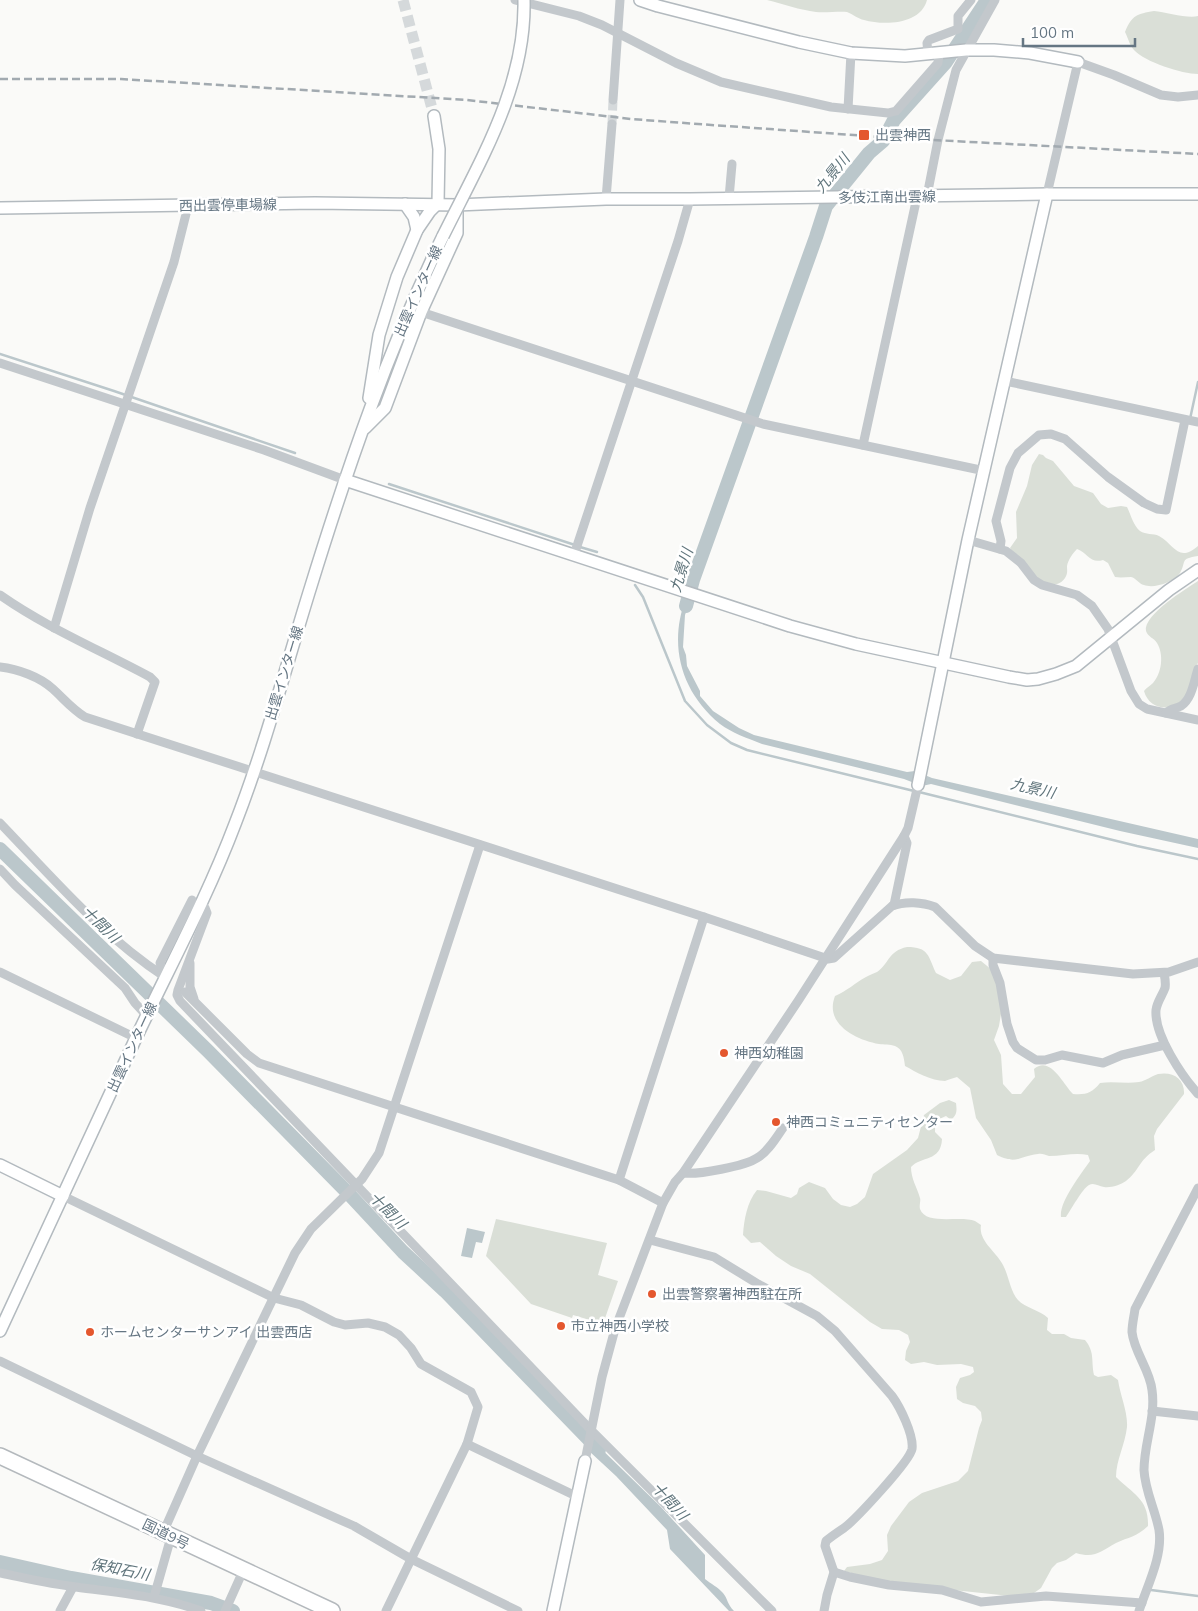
<svg xmlns="http://www.w3.org/2000/svg" width="1198" height="1611" font-family="Mulish,'Noto Sans JP',sans-serif">
  <style>
    .green { fill: #dadfd7 }
    .water { fill: #bbc7cb }
    .lines { fill: none; stroke-linecap: round; stroke-linejoin: round }
    .stream { stroke: #bbc7cb; stroke-width: 2.5 }
    .river { stroke: #bbc7cb; stroke-width: 14 }
    .street-tunnel { stroke: #d5d9db; stroke-width: 9; stroke-dasharray: 9 4.5; stroke-linecap: butt }
    .secondary-tunnel { stroke: #d5d9db; stroke-width: 11; stroke-dasharray: 11 5.5; stroke-linecap: butt }
    .secondary-casing { stroke: #b3babf; stroke-width: 14 }
    .highway-casing { stroke: #b4b9bd; stroke-width: 18 }
    .street { stroke: #c3c8cc; stroke-width: 9 }
    .secondary { stroke: #fff; stroke-width: 11 }
    .highway { stroke: #fff; stroke-width: 15 }
    .rail { stroke: #a2aab0; stroke-width: 2.5; stroke-dasharray: 8 4; stroke-linecap: butt }
    .secondary-bridge-casing { stroke: #b3babf; stroke-width: 14; stroke-linecap: butt }
    .secondary-bridge { stroke: #fff; stroke-width: 11 }
    .poi-dot { fill: #e4572e; stroke: #fff; stroke-width: 2 }
    .labels { text-anchor: middle; dominant-baseline: central; stroke-width: 5; stroke-linejoin: round; paint-order: stroke }
    .poi-label { font-size: 14px; fill: #657683; stroke: #fff; text-anchor: start }
    .street-label { font-size: 14px; fill: #657683; stroke: #fff }
    .water-label { font-size: 15px; font-style: italic; fill: #60757c; stroke: #fff }
  </style>
  <rect width="100%" height="100%" fill="#fafaf8"/>
  <!-- green -->
  <g class="green">
    <path d="M767 0H927C921 24 885 26 864 20 858 19 853 14 847 12 840 11 825 13 816 12 800 10 783 4 767 0Z"/>
    <path d="M1154 11C1166 12 1188 19 1198 16V74C1182 74 1145 62 1134 50 1130 46 1128 38 1125 32 1132 15 1137 14 1154 11Z"/>
    <path d="M1039 454 1043 455 1046 458 1053 461 1074 486 1093 493 1101 504 1108 508 1121 506 1127 507C1131 515 1133 525 1140 531 1146 535 1153 533 1159 536 1175 545 1178 563 1198 546V556C1179 559 1187 561 1180 573 1174 582 1154 589 1144 585 1139 584 1136 578 1131 577 1126 577 1121 578 1115 577L1108 563 1103 560C1090 564 1088 553 1077 549 1073 553 1068 560 1067 566 1067 571 1068 573 1065 578 1051 599 1018 562 1010 548L1017 538 1016 512 1027 486 1032 465Z"/>
    <path d="M1198 581V663C1190 672 1193 684 1188 694 1178 712 1150 713 1144 691 1147 687 1150 686 1153 683 1162 673 1164 654 1157 643 1154 638 1148 637 1146 631 1143 615 1186 589 1198 581Z"/>
    <path d="M907 947C929 947 928 956 936 973L950 980 961 976 972 962 981 961 992 970 996 978 1002 1008 999 1026 994 1040 1001 1055 1003 1084 1012 1094H1021L1035 1077 1034 1069C1050 1055 1063 1084 1073 1094 1086 1095 1092 1093 1100 1083 1113 1081 1126 1084 1139 1082 1146 1081 1151 1076 1158 1074 1173 1071 1185 1079 1184 1094L1157 1129 1154 1136 1155 1150C1139 1160 1139 1171 1126 1181 1120 1185 1111 1188 1104 1187 1098 1186 1094 1182 1089 1185 1082 1189 1071 1210 1066 1217H1061C1059 1202 1081 1174 1090 1161L1088 1155C1075 1152 1063 1156 1049 1156 1045 1155 1042 1153 1038 1154 1019 1156 1017 1165 997 1155L991 1140 976 1118 970 1088 957 1077C953 1078 948 1080 945 1081 931 1081 916 1072 905 1066 904 1058 903 1049 895 1046 890 1044 884 1045 879 1044 856 1040 824 1024 835 996 847 991 855 983 866 977 869 975 873 974 877 972 889 964 888 951 907 947Z"/>
    <path d="M949 1100 956 1103C957 1111 957 1115 951 1120L946 1116C936 1120 935 1122 935 1132L942 1139C941 1162 921 1156 911 1167 911 1179 917 1187 920 1198 921 1201 919 1205 920 1209 926 1226 961 1215 975 1221 977 1222 979 1224 981 1225 978 1241 997 1252 1003 1265 1009 1276 1010 1291 1018 1300 1025 1308 1040 1310 1048 1318L1047 1330 1052 1334H1064L1071 1338 1085 1340C1095 1352 1091 1360 1094 1375L1098 1377 1111 1375 1118 1380C1120 1395 1128 1412 1127 1427 1125 1445 1116 1460 1116 1477 1133 1494 1149 1499 1148 1526 1136 1537 1129 1537 1116 1543 1101 1551 1095 1559 1076 1553L1066 1560 1057 1563 1052 1568 1041 1588 1034 1593 1010 1596 887 1583 844 1571 847 1567 870 1564 882 1560 888 1551 887 1535 891 1526 909 1502 922 1493 958 1481 968 1471 979 1428 982 1420 981 1412 975 1406 963 1403 957 1399 956 1387 960 1378 970 1375 974 1372 973 1367 961 1364 937 1365 924 1362 911 1364 905 1360 906 1351 910 1342 908 1335 899 1330 882 1329 870 1322 810 1274 791 1266 776 1256 760 1242 751 1243 743 1235C744 1220 747 1202 757 1190L766 1191 791 1198 797 1194 799 1188 809 1182 825 1188 833 1199 841 1205 850 1207 857 1204 865 1197 873 1174 907 1150 918 1138 924 1115 940 1103Z"/>
    <polygon points="496,1219 607,1243 598,1275 618,1281 603,1324 573,1315 572,1318 531,1304 486,1256"/>
  </g>
  <!-- water -->
  <g class="water">
    <path d="M686 598 691 599 685 615 683 647 686 655 687 666 700 691V696L713 711 739 728 754 735 907 772 915 771 932 778 1198 839V848L1120 831 931 784 922 786 904 779 762 744C747 738 732 733 720 724 681 692 668 645 686 598Z"/>
    <polygon points="467,1228 485,1232 482,1243 476,1242 472,1258 461,1256"/>
    <path d="M591 1439 661 1507 705 1555V1579C711 1584 718 1587 723 1593 728 1599 727 1604 734 1611H729L670 1549 667 1530 616 1476 589 1451Z"/>
  </g>
  <g class="lines">
    <!-- stream -->
    <g class="stream">
      <polyline points="0,354 114,391 295,453"/>
      <polyline points="1190,419 1198,382"/>
      <polyline points="389,484 575,545"/>
      <polyline points="580,547 597,552"/>
      <polyline points="635,585 643,597 685,701 707,725 731,743 747,750 914,791"/>
      <polyline points="919,792 1137,846 1198,859"/>
      <polyline points="1151,1590 1198,1596"/>
    </g>
    <!-- river -->
    <g class="river">
      <polyline points="686,606 693,580 816,237 826,206 869,153 883,141 894,120 946,62 987,0"/>
      <polyline points="0,849 208,1051 349,1194 403,1252 445,1291 599,1450"/>
      <polyline points="0,1562 71,1578 211,1603 233,1611"/>
    </g>
    <!-- street-tunnel -->
    <polyline class="street-tunnel" points="612,124 613,100"/>
    <!-- secondary-tunnel -->
    <polyline class="secondary-tunnel" points="403,0 434,116"/>
    <defs>
      <g id="secondary">
        <polyline points="640,0 658,6 799,42 851,53 905,56 966,50 994,50 1030,53 1078,62"/>
        <polyline points="405,204 414,217 417,230"/>
        <polyline points="0,208 315,203 457,205 606,199 690,199 1047,194 1198,194"/>
        <polyline points="369,398 379,335 397,277 417,230 430,211 438,203 439,149 434,116"/>
        <polyline points="365,428 385,408 421,312 457,233 457,205"/>
        <polyline points="345,480 790,626 856,644 1009,677 1027,680 1038,679 1056,674 1076,666 1169,590 1198,570"/>
        <polyline points="918,785 968,540 1047,194"/>
        <polyline points="0,1165 63,1196"/>
        <path d="M0 1331C45 1234 90 1137 135 1040 169 968 207 898 235 824 265 747 286 666 311 586 348 466 388 350 443 236"/>
        <polyline points="553,1611 585,1461"/>
      </g>
      <polyline id="highway" points="0,1456 332,1611"/>
    </defs>
    <!-- secondary casing -->
    <use href="#secondary" class="secondary-casing"/>
    <!-- highway casing -->
    <use href="#highway" class="highway-casing"/>
    <!-- street -->
    <g class="street">
      <polyline points="515,0 579,16 602,25 676,63 721,82 831,107 888,113 896,111 938,63 939,53"/>
      <polyline points="928,54 927,43 929,40 958,29 958,16 971,0"/>
      <polyline points="613,100 620,0"/>
      <polyline points="848,109 851,53"/>
      <polyline points="1047,194 1078,62 1114,75 1161,95 1178,97 1198,95"/>
      <polyline points="927,196 938,140 956,70 995,0"/>
      <polyline points="729,198 732,164"/>
      <polyline points="606,199 612,124"/>
      <polyline points="421,312 763,424 985,471"/>
      <polyline points="0,363 264,450 345,480"/>
      <polyline points="1005,381 1198,422"/>
      <polyline points="863,445 917,197"/>
      <polyline points="968,540 1006,551 1021,563 1034,580 1042,585 1077,595 1092,606 1108,629 1131,691 1139,704 1147,709 1198,720"/>
      <polyline points="1000,549 1001,541 996,521 1010,468 1018,453 1039,435 1051,434 1065,439 1108,477 1144,503 1157,509 1166,510 1185,420"/>
      <polyline points="574,555 678,241 690,199"/>
      <path d="M0 595C47 628 100 650 150 677L155 682 137 734"/>
      <polyline points="54,628 90,508 174,262 188,206"/>
      <path d="M0 667C18 669 40 677 53 689 64 699 72 709 85 717L704 917 828 959 834 958 892 906C905 901 922 902 935 907L975 946 993 958 1133 974 1169 972 1198 962"/>
      <path d="M1166 713C1171 708 1175 709 1181 706 1192 699 1194 681 1198 669"/>
      <path d="M0 823C52 877 102 936 165 977"/>
      <polyline points="0,869 15,885 125,988 135,1003 147,1016"/>
      <polyline points="894,905 907,843 904,836"/>
      <polyline points="205,908 207,913 178,990 177,995 180,1001 591,1430 772,1611"/>
      <polyline points="993,958 993,965 1000,983 1007,1024 1013,1042 1017,1048 1036,1060 1045,1060 1062,1055 1103,1063 1122,1055 1165,1045"/>
      <polyline points="190,963 190,987 194,999"/>
      <polyline points="162,968 160,963 192,900"/>
      <polyline points="0,972 136,1038"/>
      <path d="M1164 973C1165 978 1166 983 1165 988 1162 996 1157 1002 1156 1010 1154 1035 1182 1076 1198 1094"/>
      <polyline points="185,992 247,1054 259,1063 619,1180 663,1203"/>
      <path d="M683 1173C698 1175 745 1166 757 1158 768 1152 776 1138 783 1128"/>
      <polyline points="619,1180 704,917"/>
      <polyline points="63,1196 274,1298 301,1305 334,1322 345,1325 368,1323 385,1327 399,1335 411,1348 421,1364 471,1392 478,1407 467,1444 386,1611"/>
      <path d="M650 1240 714 1257 758 1284 817 1316 835 1331 892 1396C900 1407 914 1435 912 1449 910 1461 856 1519 844 1528 838 1532 832 1536 826 1541L825 1546 834 1572 827 1595 824 1611"/>
      <polyline points="0,1361 197,1456 354,1526 411,1559 518,1611"/>
      <polyline points="1152,1411 1198,1416"/>
      <polyline points="467,1444 578,1497"/>
      <polyline points="585,1461 602,1377 615,1329 663,1203 675,1182 683,1173 798,1001 904,836 908,828 918,785"/>
      <polyline points="163,1533 197,1456 295,1253 311,1229 362,1179 379,1153 480,845"/>
      <polyline points="834,1572 850,1577 889,1585 942,1590 981,1602 1046,1596 1142,1603"/>
      <path d="M0 1573C25 1578 50 1584 76 1587 118 1593 161 1596 201 1611"/>
      <polyline points="154,1597 171,1537"/>
      <polyline points="60,1611 73,1587"/>
      <polyline points="225,1611 243,1571"/>
      <path d="M1139 1611C1147 1586 1163 1556 1159 1530 1155 1509 1145 1491 1144 1470 1144 1443 1156 1417 1152 1390 1150 1370 1134 1352 1132 1332 1132 1324 1134 1317 1135 1309L1198 1188"/>
    </g>
    <!-- secondary -->
    <use href="#secondary" class="secondary"/>
    <!-- highway -->
    <use href="#highway" class="highway"/>
    <!-- rail -->
    <polyline class="rail" points="0,79 121,79 467,100 631,119 698,124 896,138 1198,154"/>
    <defs>
      <path id="secondary-bridge" d="M443 236C480 161 526 86 524 0"/>
    </defs>
    <!-- secondary-bridge casing -->
    <use href="#secondary-bridge" class="secondary-bridge-casing"/>
    <!-- secondary-bridge -->
    <use href="#secondary-bridge" class="secondary-bridge"/>
  </g>
  <!-- markers -->
  <g class="poi-dot">
    <rect x="858" y="129" width="12" height="12" rx="2.5"/>
    <circle cx="724" cy="1053" r="5"/>
    <circle cx="776" cy="1122" r="5"/>
    <circle cx="652" cy="1294" r="5"/>
    <circle cx="561" cy="1326" r="5"/>
    <circle cx="90" cy="1332" r="5"/>
  </g>
  <g class="labels">
    <!-- poi labels -->
    <g class="poi-label">
      <text x="875" y="135">出雲神西</text>
      <text x="734" y="1053">神西幼稚園</text>
      <text x="786" y="1122">神西コミュニティセンター</text>
      <text x="662" y="1294">出雲警察署神西駐在所</text>
      <text x="571" y="1326">市立神西小学校</text>
      <text x="100" y="1332">ホームセンターサンアイ 出雲西店</text>
    </g>
    <!-- street labels -->
    <g class="street-label">
      <text transform="translate(887 197) rotate(-1)">多伎江南出雲線</text>
      <text transform="translate(228 205) rotate(-1)">西出雲停車場線</text>
      <text transform="translate(418 291) rotate(-66)">出雲インター線</text>
      <text transform="translate(284 673) rotate(-73)">出雲インター線</text>
      <text transform="translate(132 1047) rotate(-65)">出雲インター線</text>
      <text transform="translate(166 1534) rotate(26)">国道9号</text>
    </g>
    <!-- water labels -->
    <g class="water-label">
      <text transform="translate(832 173) rotate(-51)">九景川</text>
      <text transform="translate(681 570) rotate(-73)">九景川</text>
      <text transform="translate(1033 788) rotate(13)">九景川</text>
      <text transform="translate(101 924) rotate(44)">十間川</text>
      <text transform="translate(388 1210) rotate(45)">十間川</text>
      <text transform="translate(670 1501) rotate(47)">十間川</text>
      <text transform="translate(120 1569) rotate(11)">保知石川</text>
    </g>
  </g>
  <!-- scale -->
  <path d="M1023 38v8h112v-8" fill="none" stroke="#657683" stroke-width="2.5"/>
  <text x="1030" y="38" font-size="15" fill="#657683" stroke="#ffffff" stroke-width="4" paint-order="stroke">100 m</text>
</svg>
